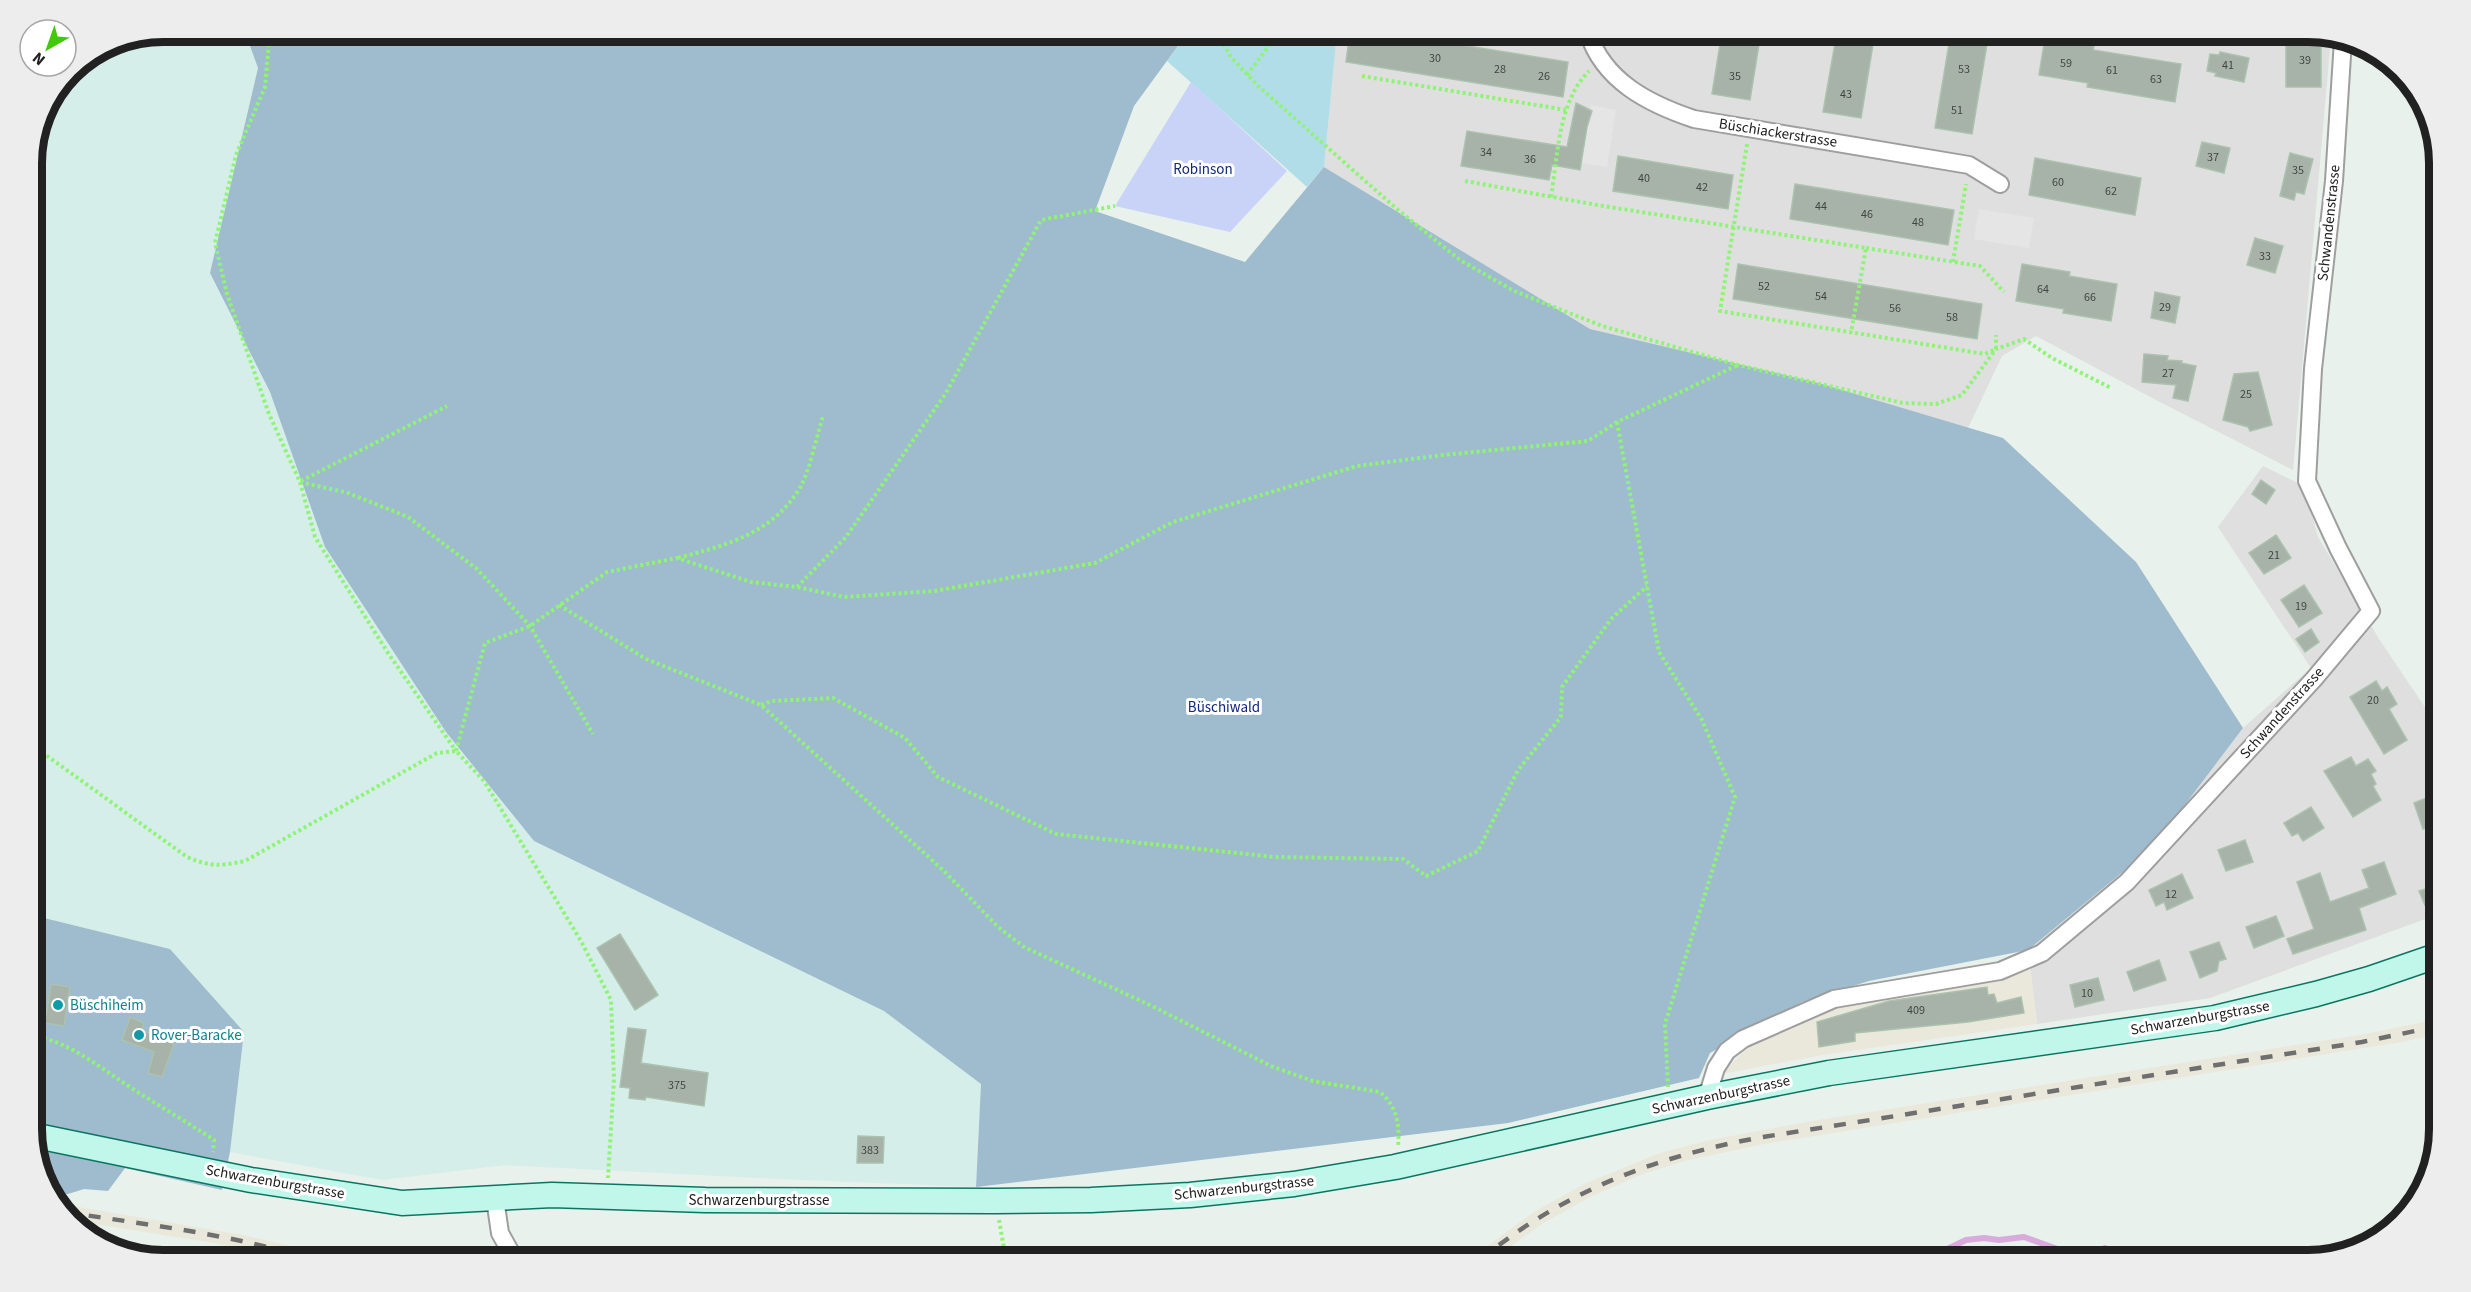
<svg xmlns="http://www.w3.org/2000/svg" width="2471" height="1292" font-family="'Source Sans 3',sans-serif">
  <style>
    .residential { fill: #dedfde }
    .industrial { fill: #eae8db }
    .farmland { fill: #d5eee9 }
    .grass { fill: #b1dde8 }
    .forest { fill: #9fbbce }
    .park { fill: #c9d3f8 }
    .parking { fill: #e5e5e5 }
    .plaza { fill: #e7dce0 }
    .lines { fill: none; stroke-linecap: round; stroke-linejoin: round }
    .stream { stroke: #d9abdc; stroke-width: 6 }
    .building { fill: #a7b3a9; stroke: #abc2ae; stroke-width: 1.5 }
    .minor-casing { stroke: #9e9e9e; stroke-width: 20 }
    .secondary-casing { stroke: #0a7662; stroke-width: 27 }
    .path { stroke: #8ff476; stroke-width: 4; stroke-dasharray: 3 3; stroke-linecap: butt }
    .minor { stroke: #fff; stroke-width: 16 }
    .secondary { stroke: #c0f7ea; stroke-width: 24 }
    .rail { stroke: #6f6f6f; stroke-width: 4.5; stroke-dasharray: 12 12; stroke-linecap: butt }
    .culture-dot { fill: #0f9aa8; stroke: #fff; stroke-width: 2 }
    .labels { text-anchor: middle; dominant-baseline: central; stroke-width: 6; stroke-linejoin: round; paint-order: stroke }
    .number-label { font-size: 12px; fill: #424643 }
    .street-label { font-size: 15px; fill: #212121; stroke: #fff }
    .park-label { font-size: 15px; fill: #11287d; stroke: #fff }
    .culture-label { font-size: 15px; fill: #0d838f; stroke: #fff; text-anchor: start }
    .rim { fill: none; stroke: #212121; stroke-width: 8 }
  </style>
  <rect width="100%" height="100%" fill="#e8f1eb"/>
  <!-- residential -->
  <g class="residential">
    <polygon points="1337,32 2308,32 2331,37 2293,470 2156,400 2036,336 2002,356 1968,428 1590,329 1324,167"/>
    <polygon points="2263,466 2304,486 2318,537 2379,639 2439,728 2439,914 2210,998 2037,1024 2028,950 2153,847 2243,728 2311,668 2218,527"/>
  </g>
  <!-- industrial -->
  <g class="industrial">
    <polygon points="2028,950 2037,1024 1823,1055 1722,1074 1748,1046 1836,1003 1995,975"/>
    <polygon points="2439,1019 2439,1034 2402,1042 1764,1144 1688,1160 1640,1175 1590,1197 1542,1224 1491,1260 1468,1260 1534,1212 1584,1184 1660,1153 1710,1140 1812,1121 2360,1035"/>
    <polygon points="55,1203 243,1235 295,1247 333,1260 289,1260 214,1243 75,1221"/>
  </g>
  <!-- farmland -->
  <polygon class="farmland" points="163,32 245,32 258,68 210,273 270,392 326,547 446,732 534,841 884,1011 981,1084 976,1187 780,1179 505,1165 382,1180 230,1152 244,1032 170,949 32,915 32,155 42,112 70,70 113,41"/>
  <!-- grass -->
  <polygon class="grass" points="1188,32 1337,32 1324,167 1307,187 1167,61"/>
  <!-- forest -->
  <g class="forest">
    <polygon points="245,32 1188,32 1134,106 1095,211 1245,262 1324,167 1590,329 1822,384 2003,438 2136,562 2243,728 2153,847 2028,950 1869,981 1802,1002 1710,1053 1699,1078 1508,1123 976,1187 981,1084 884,1011 534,841 446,732 325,547 270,392 210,273 258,68"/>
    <polygon points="32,915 170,949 244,1032 230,1152 222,1190 125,1168 108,1191 84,1189 68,1194 51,1195 32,1138"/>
  </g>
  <!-- park -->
  <polygon class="park" points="1191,82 1287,171 1230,232 1115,206"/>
  <!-- parking -->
  <g class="parking">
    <polygon points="1591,105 1616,110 1607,167 1581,163"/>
    <polygon points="1979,209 2034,218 2029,248 1974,239"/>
  </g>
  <!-- plaza -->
  <polygon class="plaza" points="32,1025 45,1027 41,1055 32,1054"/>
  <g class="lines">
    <!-- stream -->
    <polyline class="stream" points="1924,1260 1966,1240 1984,1238 1999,1240 2024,1237 2066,1252 2092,1252 2105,1248 2138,1260"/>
  </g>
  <!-- building -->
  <g class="building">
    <polygon points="1350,32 1379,32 1568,62 1563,97 1346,62"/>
    <polygon points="1722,32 1761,32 1750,100 1712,94"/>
    <polygon points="1837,32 1875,32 1861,118 1823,112"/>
    <polygon points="1951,32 1989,32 1972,134 1935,128"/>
    <polygon points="2286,33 2321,34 2321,87 2286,87"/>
    <polygon points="2045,38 2094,46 2093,50 2181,64 2175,102 2087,87 2088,83 2039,75"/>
    <polygon points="2220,52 2249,58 2244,82 2215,76 2216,73 2207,71 2210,54 2219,55"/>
    <polygon points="1576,103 1592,111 1587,127 1580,170 1552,165 1549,180 1461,166 1467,131 1567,147"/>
    <polygon points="2202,142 2230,148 2224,173 2196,166"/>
    <polygon points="2290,153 2313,159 2304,194 2296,192 2294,200 2280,196"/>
    <polygon points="1618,156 1733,175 1728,209 1613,191"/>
    <polygon points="2035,158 2141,178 2135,215 2029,195"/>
    <polygon points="1795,184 1954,210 1948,245 1790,219"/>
    <polygon points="2255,238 2283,246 2275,273 2247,265"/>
    <polygon points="1738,264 1982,304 1977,339 1733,299"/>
    <polygon points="2022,264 2070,272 2069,276 2117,284 2111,321 2063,313 2064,309 2016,301"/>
    <polygon points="2155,292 2180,297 2175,323 2151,318"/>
    <polygon points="2144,354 2168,356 2167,360 2182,361 2181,363 2196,366 2188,401 2173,398 2176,385 2142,382"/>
    <polygon points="2258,372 2272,425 2250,431 2248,427 2223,420 2234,374"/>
    <polygon points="2261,480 2275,490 2266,504 2252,494"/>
    <polygon points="2276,535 2291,558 2264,574 2249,553"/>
    <polygon points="2304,585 2322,613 2299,627 2281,600"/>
    <polygon points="2311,629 2319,642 2305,652 2296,639"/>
    <polygon points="2376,681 2382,691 2387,687 2397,704 2389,709 2407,740 2384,754 2350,697"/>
    <polygon points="2351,757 2356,766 2368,759 2376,771 2371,774 2376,784 2373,786 2381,800 2353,817 2324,771"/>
    <polygon points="2439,793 2439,823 2423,829 2414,803"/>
    <polygon points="2311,807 2324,828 2303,841 2298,833 2292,836 2284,823"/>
    <polygon points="2245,840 2253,862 2226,871 2218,850"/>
    <polygon points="2384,862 2396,894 2359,908 2366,930 2293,954 2287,939 2314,929 2297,882 2320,873 2330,902 2369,888 2362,870"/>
    <polygon points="2182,874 2193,898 2167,910 2164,902 2156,906 2149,890"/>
    <polygon points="2435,886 2439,894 2439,900 2425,905 2419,891"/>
    <polygon points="2276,916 2284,936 2254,948 2246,927"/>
    <polygon points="620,934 658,995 635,1010 597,948"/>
    <polygon points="2219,942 2226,959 2219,961 2217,971 2200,978 2190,952"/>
    <polygon points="2159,960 2166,980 2134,991 2127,972"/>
    <polygon points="2098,978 2104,1000 2075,1007 2070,985"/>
    <polygon points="51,984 70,987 64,1026 45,1023"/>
    <polygon points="1987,987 1988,995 1994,994 1997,1003 2021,997 2024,1013 1968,1022 1855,1033 1855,1041 1819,1047 1817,1022 1889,1001"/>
    <polygon points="130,1017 144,1023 142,1030 174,1044 162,1077 148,1073 154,1052 122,1040"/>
    <polygon points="628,1028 646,1030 641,1063 708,1073 704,1106 646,1097 645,1100 629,1098 630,1088 620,1087"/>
    <polygon points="858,1136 884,1137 883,1163 857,1163"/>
  </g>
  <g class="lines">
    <defs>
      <g id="minor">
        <path d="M1588 32C1603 81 1649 104 1694 119L1969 165 2000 184"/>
        <polyline points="1707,1097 1716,1068 1727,1051 1743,1039 1834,999 2000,971 2042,953 2127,882 2314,679 2371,611 2338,548 2307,481 2313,369 2334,181 2343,40"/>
        <polyline points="495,1199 500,1233 515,1260"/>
      </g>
      <polyline id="secondary" points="32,1135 251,1180 402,1203 552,1195 705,1200 995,1201 1091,1200 1190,1195 1294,1184 1395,1167 1707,1097 1829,1073 2215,1018 2316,994 2369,979 2439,955"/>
    </defs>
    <!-- minor casing -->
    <use href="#minor" class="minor-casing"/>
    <!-- secondary casing -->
    <use href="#secondary" class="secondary-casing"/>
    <!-- path -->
    <g class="path">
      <polyline points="270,32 265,87 236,155 215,243 227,294 269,414 300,482 315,537 388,653 456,751"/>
      <polyline points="1221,32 1224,45 1231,57 1257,85 1398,210 1460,260 1514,291 1602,326 1738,365 1903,403 1936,404 1962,395 1996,349 2024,339 2052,358 2111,388"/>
      <polyline points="1247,75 1279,32"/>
      <polyline points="1362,76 1566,110"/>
      <polyline points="1747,144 1720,311 1985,354 1996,349 1996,335"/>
      <polyline points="1465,181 1597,205 1866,248 1851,333"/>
      <path d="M1551 197C1558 155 1558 102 1589 71"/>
      <polyline points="1866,248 1980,266 2004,292"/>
      <polyline points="1953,262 1966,184"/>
      <polyline points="1617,422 1659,652 1702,720 1735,797 1665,1024 1668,1087"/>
      <polyline points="301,481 447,406"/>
      <polyline points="300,482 348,493 408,517 477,569 530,626 593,734"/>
      <path d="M678 558C727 545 774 533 801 486 810 469 817 435 823 416"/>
      <polyline points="797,587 846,537 946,393 1041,220 1115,206"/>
      <path d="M559 605 646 659 761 705 944 871 998 927 1024 947 1152 1006 1273 1067 1313 1081 1380 1092C1397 1106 1400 1126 1398 1146"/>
      <polyline points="761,705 772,701 833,698 905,738 938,777 1056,834 1275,857 1403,859 1426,876 1478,851 1518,770 1561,717 1562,687 1611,619 1647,586"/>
      <path d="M32 745 187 857C211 867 220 866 245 861L437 753 456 751 484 781 581 941 611 1000 614 1079 608 1178"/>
      <polyline points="456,751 485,643 530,626 607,572 677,558 751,582 797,587 844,597 934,591 1095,563 1173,522 1357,466 1443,455 1588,441 1617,422 1738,365"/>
      <path d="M32 1036C65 1040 94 1063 121 1081 152 1102 184 1120 214 1140L213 1152"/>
      <polyline points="999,1220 1006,1260"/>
    </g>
    <!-- minor -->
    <use href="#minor" class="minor"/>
    <!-- secondary -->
    <use href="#secondary" class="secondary"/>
    <!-- rail -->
    <g class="rail">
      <path d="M65 1212C148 1225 233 1234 312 1260"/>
      <path d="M1480 1260C1564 1191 1656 1156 1763 1137L2362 1042 2439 1026"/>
    </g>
  </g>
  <!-- markers -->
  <g class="culture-dot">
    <circle cx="58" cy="1005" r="6"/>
    <circle cx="139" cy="1035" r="6"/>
  </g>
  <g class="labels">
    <!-- number labels -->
    <g class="number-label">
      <text x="1435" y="58">30</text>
      <text x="2305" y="60">39</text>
      <text x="2066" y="63">59</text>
      <text x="2228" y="65">41</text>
      <text x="1500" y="69">28</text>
      <text x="1964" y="69">53</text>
      <text x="2112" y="70">61</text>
      <text x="1544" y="76">26</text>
      <text x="1735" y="76">35</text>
      <text x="2156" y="79">63</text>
      <text x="1846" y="94">43</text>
      <text x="1957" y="110">51</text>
      <text x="1486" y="152">34</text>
      <text x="2213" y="157">37</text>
      <text x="1530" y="159">36</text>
      <text x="2298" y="170">35</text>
      <text x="1644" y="178">40</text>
      <text x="2058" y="182">60</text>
      <text x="1702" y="187">42</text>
      <text x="2111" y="191">62</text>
      <text x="1821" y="206">44</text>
      <text x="1867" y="214">46</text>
      <text x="1918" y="222">48</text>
      <text x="2265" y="256">33</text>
      <text x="1764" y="286">52</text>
      <text x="2043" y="289">64</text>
      <text x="1821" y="296">54</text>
      <text x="2090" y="297">66</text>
      <text x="2165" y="307">29</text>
      <text x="1895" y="308">56</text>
      <text x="1952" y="317">58</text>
      <text x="2168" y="373">27</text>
      <text x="2246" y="394">25</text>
      <text x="2274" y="555">21</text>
      <text x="2301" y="606">19</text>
      <text x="2373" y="700">20</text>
      <text x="2171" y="894">12</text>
      <text x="2087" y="993">10</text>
      <text x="1916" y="1010">409</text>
      <text x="677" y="1085">375</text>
      <text x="870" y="1150">383</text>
    </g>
    <!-- street labels -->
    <g class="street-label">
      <text transform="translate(1778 133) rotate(9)">Büschiackerstrasse</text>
      <text transform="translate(2329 223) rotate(-84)">Schwandenstrasse</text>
      <text transform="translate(2282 713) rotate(-48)">Schwandenstrasse</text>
      <text transform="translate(2200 1018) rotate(-10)">Schwarzenburgstrasse</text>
      <text transform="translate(1721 1095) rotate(-12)">Schwarzenburgstrasse</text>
      <text transform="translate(275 1182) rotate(10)">Schwarzenburgstrasse</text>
      <text transform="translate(1244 1188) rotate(-6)">Schwarzenburgstrasse</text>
      <text x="759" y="1200">Schwarzenburgstrasse</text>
    </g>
    <!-- park labels -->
    <g class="park-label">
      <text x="1203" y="169">Robinson</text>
      <text x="1224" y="707">Büschiwald</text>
    </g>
    <!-- culture labels -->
    <g class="culture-label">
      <text x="70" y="1005">Büschiheim</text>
      <text x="151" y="1035">Rover-Baracke</text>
    </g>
  </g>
  <!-- crop -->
  <path d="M0 0H2471V1292H0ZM163 42H2308A121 121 0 0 1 2429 163V1129A121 121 0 0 1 2308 1250H163A121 121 0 0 1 42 1129V163A121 121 0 0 1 163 42Z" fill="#ededed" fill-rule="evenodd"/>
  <path class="rim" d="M163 42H2308A121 121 0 0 1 2429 163V1129A121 121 0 0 1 2308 1250H163A121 121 0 0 1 42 1129V163A121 121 0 0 1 163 42Z"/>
  <!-- north arrow -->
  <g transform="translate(48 48) rotate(220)"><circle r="28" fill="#ffffff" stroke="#a6a6a6" stroke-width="1.5"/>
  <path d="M0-4.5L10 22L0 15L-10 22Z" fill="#43c909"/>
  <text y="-9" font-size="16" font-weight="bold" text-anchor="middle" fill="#212121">N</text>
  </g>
</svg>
